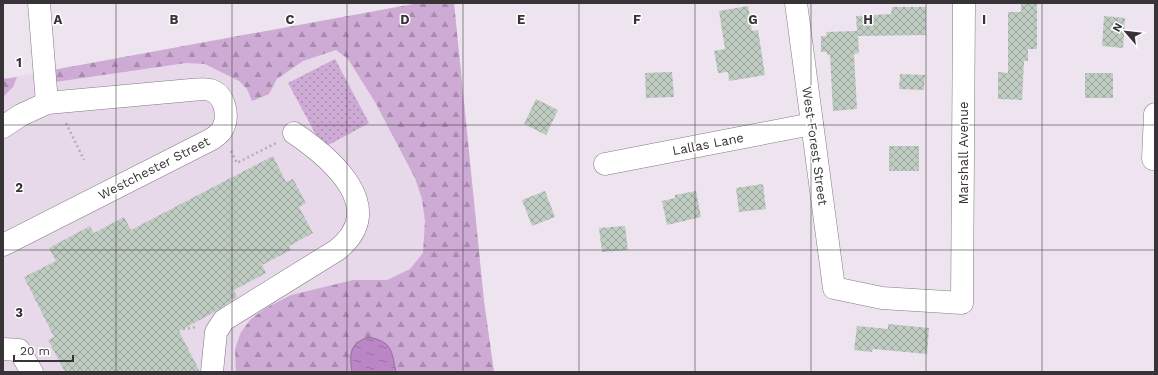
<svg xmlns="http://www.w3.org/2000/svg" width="1158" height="375" font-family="'Work Sans',sans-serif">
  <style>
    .built { fill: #e7d8ea }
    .forest { fill: url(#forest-firs) }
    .park { fill: url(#park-dots) }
    .water { fill: url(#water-ripples); stroke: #936d9a }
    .building { fill: url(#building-cross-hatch) }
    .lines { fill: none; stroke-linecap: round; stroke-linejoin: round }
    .minor-casing { stroke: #827984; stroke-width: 23 }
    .path { stroke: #b5adb5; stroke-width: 2.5; stroke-dasharray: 2 3; stroke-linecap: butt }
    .minor { stroke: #fff; stroke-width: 22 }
    .grid { fill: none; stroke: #373337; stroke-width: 1; stroke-opacity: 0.55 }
    .labels { text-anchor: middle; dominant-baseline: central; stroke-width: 3; stroke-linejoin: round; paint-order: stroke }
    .street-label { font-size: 13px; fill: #373337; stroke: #fff }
    .grid-label { font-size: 13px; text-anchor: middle; font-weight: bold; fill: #373337; stroke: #fff; stroke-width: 3; stroke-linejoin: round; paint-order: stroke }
  </style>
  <defs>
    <pattern id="forest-firs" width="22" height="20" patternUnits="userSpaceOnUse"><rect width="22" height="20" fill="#ceabd5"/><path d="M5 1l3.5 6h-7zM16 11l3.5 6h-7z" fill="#a88cae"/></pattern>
    <pattern id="park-dots" width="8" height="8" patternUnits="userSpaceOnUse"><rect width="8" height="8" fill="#ceabd5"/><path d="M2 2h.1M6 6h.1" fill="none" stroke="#a88cae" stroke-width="1.8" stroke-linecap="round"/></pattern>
    <pattern id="water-ripples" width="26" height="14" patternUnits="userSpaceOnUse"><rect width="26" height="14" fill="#bb86c5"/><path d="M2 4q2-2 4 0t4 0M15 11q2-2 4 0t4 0" fill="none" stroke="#996ea1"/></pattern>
    <pattern id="building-cross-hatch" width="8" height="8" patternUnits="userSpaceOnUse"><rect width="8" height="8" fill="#bfccc2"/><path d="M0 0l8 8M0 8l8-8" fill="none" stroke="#9ca69e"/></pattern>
  </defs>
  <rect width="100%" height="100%" fill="#eee4ef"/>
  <!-- built -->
  <polygon class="built" points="419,3 454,3 484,301 494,372 3,372 3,79"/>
  <!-- forest -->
  <g class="forest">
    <polygon points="419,3 454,3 484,301 494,372 396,372 390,348 350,359 352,372 236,372 235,349 241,332 251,319 266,308 291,295 353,280 387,280 410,269 423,253 425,221 422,199 415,178 375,102 348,59 336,50 303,61 277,79 269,94 252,101 247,89 239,81 205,64 186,63 55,82 53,70"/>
    <polygon points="17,77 13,87 3,97 3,79"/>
  </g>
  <!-- park -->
  <polygon class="park" points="335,59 369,123 323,148 288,83"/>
  <!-- water -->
  <path class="water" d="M368 337C393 342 391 350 396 372H352C349 353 350 344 368 337Z"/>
  <!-- building -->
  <g class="building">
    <polygon points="1021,3 1037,3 1037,49 1028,49 1028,61 1024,61 1022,100 998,99 998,72 1008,73 1008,12 1021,12"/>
    <polygon points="748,6 752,31 758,30 765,75 729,81 728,72 718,73 714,51 725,49 719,11"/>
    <polygon points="892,7 926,7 926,35 858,36 859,53 854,54 857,109 833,111 830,55 827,55 827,52 821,52 821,36 827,36 826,32 857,31 856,16 891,14"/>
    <polygon points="1104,16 1125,18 1123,48 1102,46"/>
    <polygon points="672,72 674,97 646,98 645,73"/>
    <rect x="1085" y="73" width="28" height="25"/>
    <polygon points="900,74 925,75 924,90 899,89"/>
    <polygon points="536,99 558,110 546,135 524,124"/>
    <rect x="889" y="146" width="30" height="25"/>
    <polygon points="273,156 286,182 293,179 306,203 299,207 313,233 289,246 291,250 262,265 266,273 234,290 237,297 213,313 179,331 200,372 65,372 48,340 54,337 24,277 56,261 49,248 90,226 94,233 124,217 131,230"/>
    <polygon points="763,184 766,209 739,212 736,188"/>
    <polygon points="545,191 555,217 532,226 522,200"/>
    <polygon points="696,191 701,217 667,225 662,201 675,198 675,195"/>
    <polygon points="625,226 628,250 602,252 599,228"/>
    <polygon points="888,324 929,328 927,354 873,349 872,352 854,350 857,326 888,329"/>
  </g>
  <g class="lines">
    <defs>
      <g id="minor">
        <polyline points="39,3 47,103"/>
        <polyline points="796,3 834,288 882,298 962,303 964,3"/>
        <path d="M3 127 21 115 47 103 191 90C197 90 205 88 210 90 225 94 229 116 223 128 221 133 216 136 212 139L3 245"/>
        <polyline points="1153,159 1155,114"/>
        <polyline points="605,164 812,124"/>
        <polyline points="3,349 19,350 32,372"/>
        <path d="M212 372 216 332 224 320 337 250C390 208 331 158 294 133"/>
      </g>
    </defs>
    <!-- minor casing -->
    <use href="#minor" class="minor-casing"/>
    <!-- path -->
    <g class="path">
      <polyline points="66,123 84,160"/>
      <polyline points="231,151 237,163 276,143"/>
      <polyline points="183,329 196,327"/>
    </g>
    <!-- minor -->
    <use href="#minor" class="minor"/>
  </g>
  <!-- grid -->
  <path class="grid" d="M116 3V372M232 3V372M347 3V372M463 3V372M579 3V372M695 3V372M811 3V372M926 3V372M1042 3V372M3 125H1155M3 250H1155"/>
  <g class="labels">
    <!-- street labels -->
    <g class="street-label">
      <text transform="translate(708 144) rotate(-11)">Lallas Lane</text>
      <text transform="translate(815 146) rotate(82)">West Forest Street</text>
      <text transform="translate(963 153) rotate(-90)">Marshall Avenue</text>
      <text transform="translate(154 168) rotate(-27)">Westchester Street</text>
    </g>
  </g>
  <g class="grid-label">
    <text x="58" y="24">A</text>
    <text x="174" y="24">B</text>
    <text x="290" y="24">C</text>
    <text x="405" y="24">D</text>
    <text x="521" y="24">E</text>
    <text x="637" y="24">F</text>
    <text x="753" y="24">G</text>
    <text x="868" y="24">H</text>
    <text x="984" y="24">I</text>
    <text x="19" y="67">1</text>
    <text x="19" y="192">2</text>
    <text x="19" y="317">3</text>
  </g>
  <!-- border -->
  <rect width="1158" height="375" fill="none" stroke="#373337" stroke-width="8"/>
  <!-- north arrow -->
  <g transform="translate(1126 32) rotate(298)" stroke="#ffffff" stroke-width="3" paint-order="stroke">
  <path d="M0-3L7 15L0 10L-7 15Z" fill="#373337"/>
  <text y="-6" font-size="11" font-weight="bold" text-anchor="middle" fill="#373337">N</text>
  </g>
  <!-- scale -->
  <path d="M14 355v6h59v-6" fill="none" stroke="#373337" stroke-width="2"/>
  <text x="20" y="355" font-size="12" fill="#373337" stroke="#ffffff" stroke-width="3" paint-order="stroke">20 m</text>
</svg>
